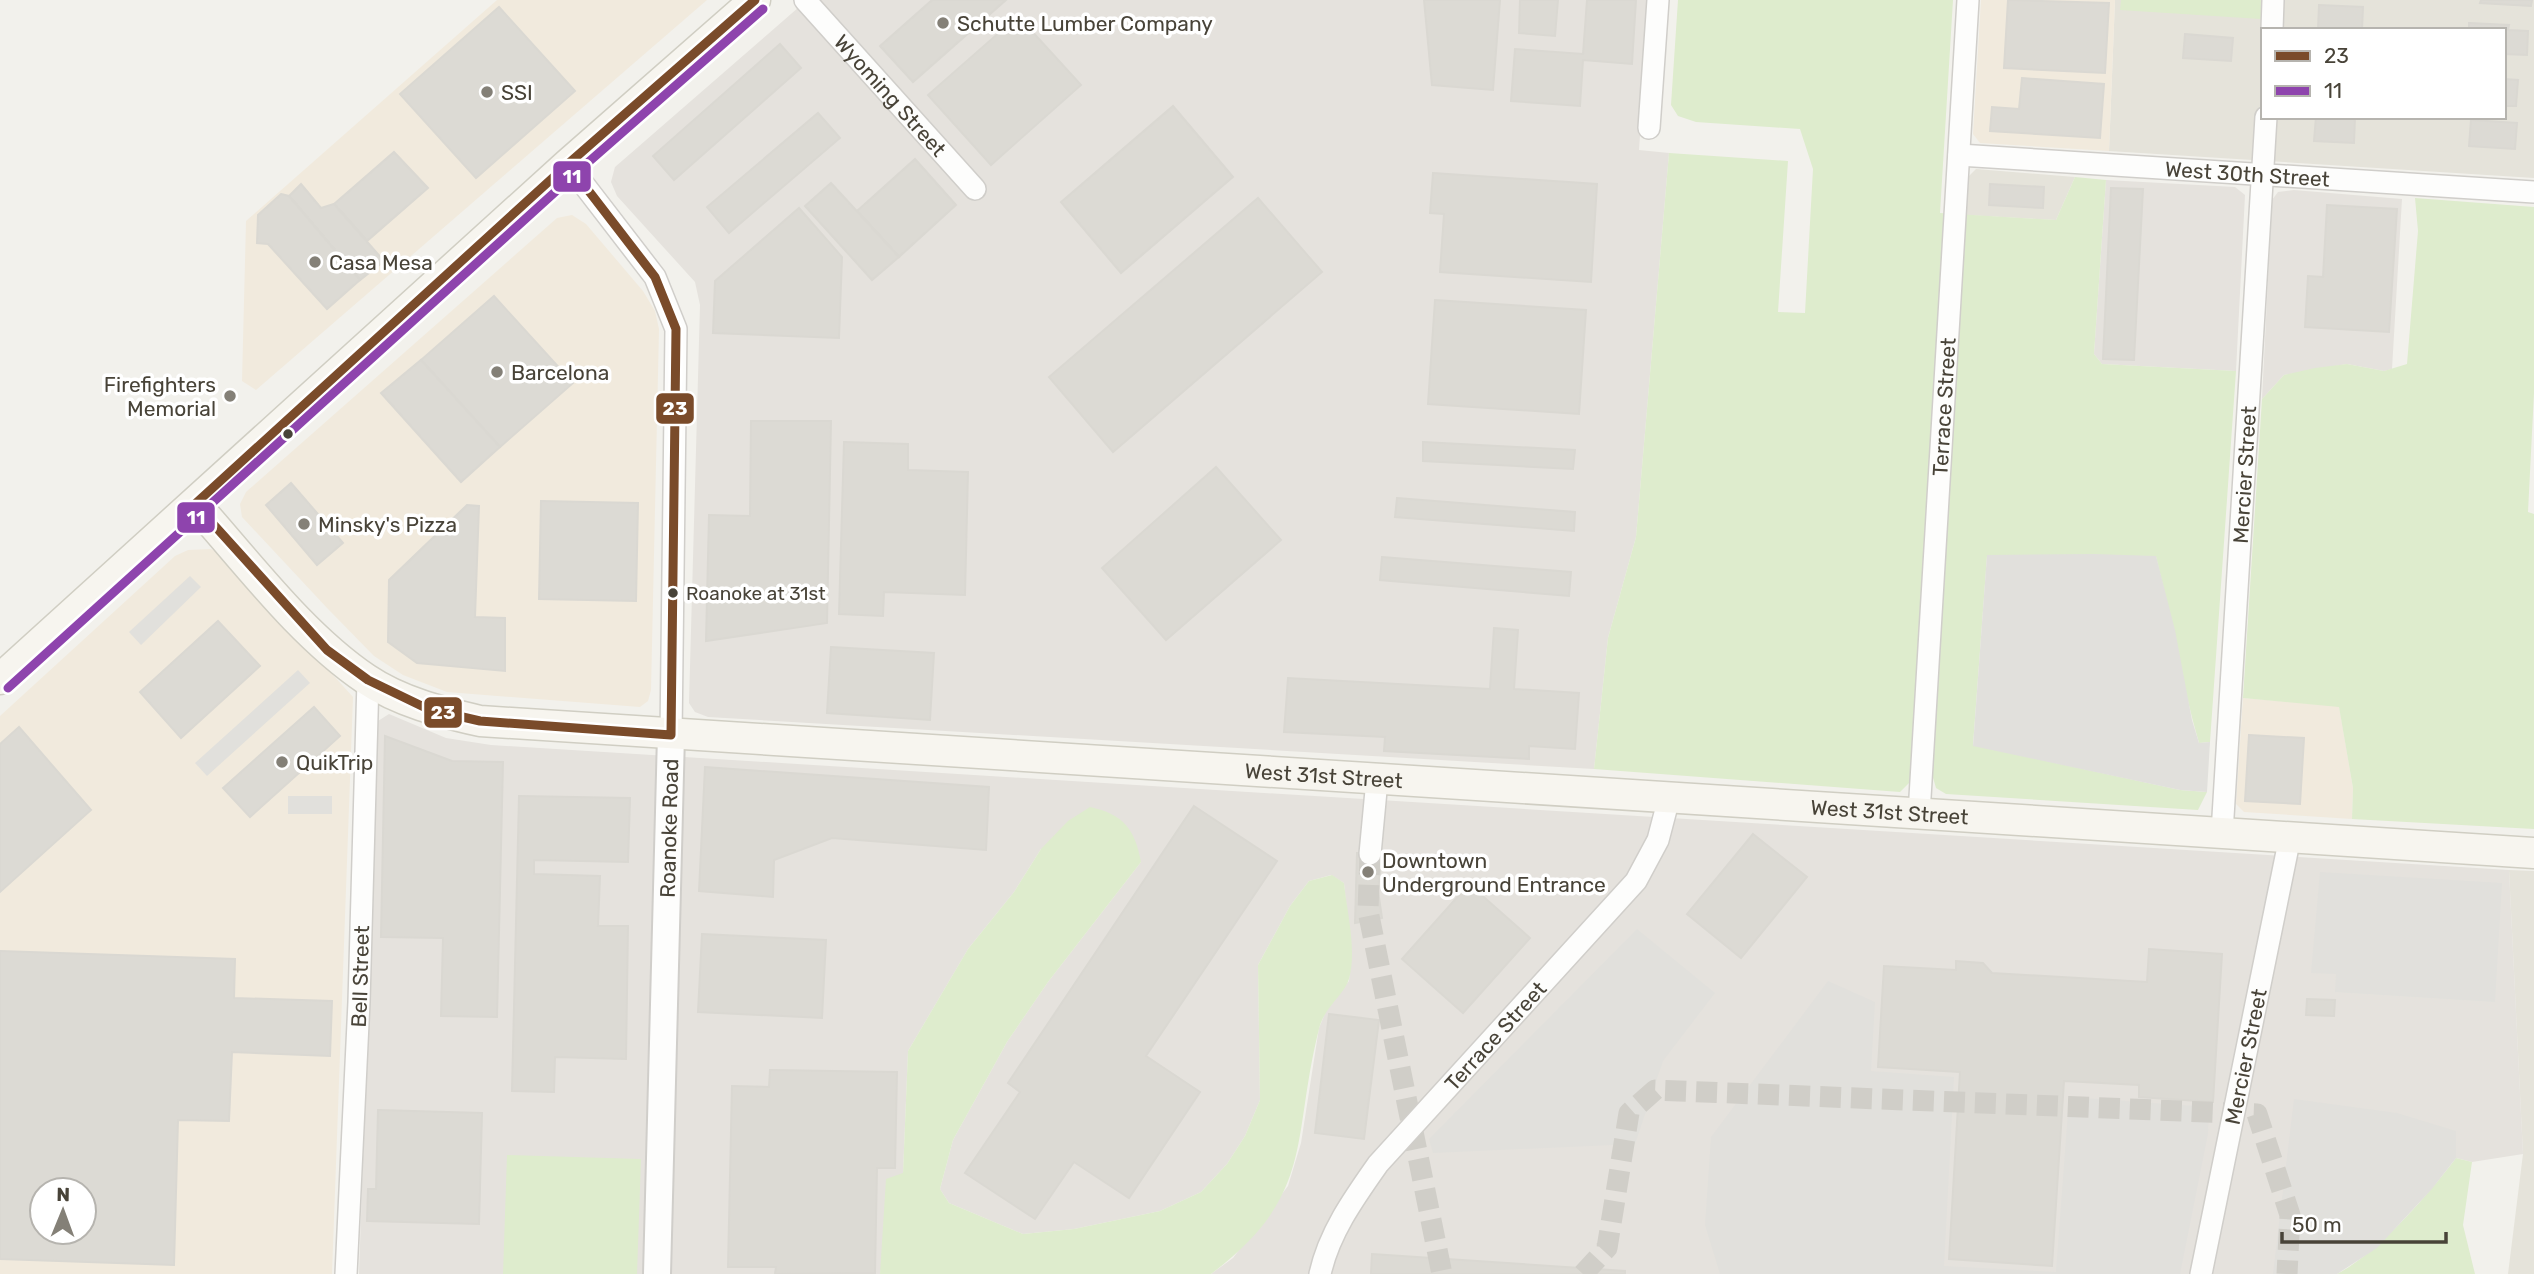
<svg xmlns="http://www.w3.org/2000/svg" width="2534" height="1274" font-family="Rubik,sans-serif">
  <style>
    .residential { fill: #e5e3da; fill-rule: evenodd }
    .commercial { fill: #f1eadd; fill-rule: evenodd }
    .industrial { fill: #e5e2dd }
    .green { fill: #deeccd }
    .parking { fill: #e1e0dc }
    .building { fill: #dcdad4; stroke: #dad8d2; stroke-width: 2; fill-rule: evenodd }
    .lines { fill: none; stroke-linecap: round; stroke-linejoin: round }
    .minor-tunnel { stroke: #d0cec8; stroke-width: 21; stroke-dasharray: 21 10; stroke-linecap: butt }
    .minor-casing { stroke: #d0ceca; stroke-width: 24 }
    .tertiary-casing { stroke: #d0ceca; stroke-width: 30 }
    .secondary-casing { stroke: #d0cec3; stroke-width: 33 }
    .minor { stroke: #fdfdfc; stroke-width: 21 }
    .tertiary { stroke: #fdfdfc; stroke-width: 26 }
    .secondary { stroke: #f7f5ef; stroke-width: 30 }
    .bus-1-casing { stroke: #fff; stroke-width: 14 }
    .bus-2-casing { stroke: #fff; stroke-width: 14 }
    .bus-1 { stroke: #7a4b2a; stroke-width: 9 }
    .bus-2 { stroke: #8e44ad; stroke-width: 9 }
    .poi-dot { fill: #848077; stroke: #fff; stroke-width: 2.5 }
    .bus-dot { fill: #484338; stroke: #fff; stroke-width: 2.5 }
    .labels { text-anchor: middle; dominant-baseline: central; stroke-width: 7; stroke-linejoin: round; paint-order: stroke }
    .bus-label { font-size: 19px; fill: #484338; stroke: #fff; text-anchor: start }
    .poi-label { font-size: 21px; fill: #484338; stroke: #fff; text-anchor: start }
    .street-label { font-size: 21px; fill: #484338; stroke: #fff }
    .line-badge { stroke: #fff; stroke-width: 2.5 }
    .badge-label { font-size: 19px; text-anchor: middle; font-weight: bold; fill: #fff }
  </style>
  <rect width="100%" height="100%" fill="#f2f1ec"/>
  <!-- residential -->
  <g class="residential">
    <path d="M2115 0H2534V178L2109 151ZM2263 30H2504V117H2263Z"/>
    <polygon points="1976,169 2075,177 2056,220 1966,215 1969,176"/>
    <polygon points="2509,870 2534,871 2534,1274 2508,1274 2523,1154"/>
  </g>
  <!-- commercial -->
  <g class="commercial">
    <polygon points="497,0 707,0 256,390 242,381 246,221"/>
    <polygon points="1981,0 2115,0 2109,151 1980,143 1973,134"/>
    <polygon points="572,215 586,224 643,291 655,311 659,329 651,690 648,701 640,707 447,692 403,675 374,656 328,609 242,517 240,504 246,492 557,218"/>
    <path d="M211 549 227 558 353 697 332 1274H0V716L175 556 188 550ZM42 1190H84V1232H42Z"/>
    <polygon points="2243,698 2339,706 2353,788 2352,819 2244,812 2236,804"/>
  </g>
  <!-- industrial -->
  <g class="industrial">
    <polygon points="807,0 1649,0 1639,150 1669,153 1636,537 1608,638 1594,769 708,717 695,712 689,703 700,305 695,282 617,196 611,182 615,167"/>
    <polygon points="2106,180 2235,187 2245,195 2236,371 2102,364 2094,354"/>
    <polygon points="2294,190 2402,199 2392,369 2384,371 2347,364 2284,375 2262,399 2272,200 2278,192"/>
    <polygon points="389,714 446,738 491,745 2509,870 2523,1154 2472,1162 2456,1158 2337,1274 1211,1274 1233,1258 1288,1186 1301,1143 1319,1028 1328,1006 1349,981 1351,952 1344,883 1331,875 1309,881 1290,906 1258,965 1260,1100 1245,1136 1227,1164 1201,1192 1160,1211 1074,1229 1023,1234 949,1203 940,1189 953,1140 1007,1042 1048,982 1141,862 1041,849 1014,892 968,949 908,1051 903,1173 880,1274 359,1274 378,721"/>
  </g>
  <!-- green -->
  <g class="green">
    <path d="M1678 0H1953L1940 213 2056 220 2075 177 2106 180 2094 354 2102 364 2236 371 2210 742 2199 743C2181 682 2172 618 2156 557L1987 556 1973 745 2180 790 2207 792 2198 810 1946 794 1936 788 1932 774 1911 781 1900 792 1594 769 1608 638 1636 537 1669 153 1788 161 1778 312 1805 313 1813 169 1800 129 1696 122 1678 116 1671 105Z"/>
    <polygon points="2121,0 2262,0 2261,19 2120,10"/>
    <polygon points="2415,198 2534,207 2534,393 2528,512 2534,514 2534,829 2352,819 2353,788 2339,707 2243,698 2262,399 2284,375 2315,368 2347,364 2384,371 2407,364 2418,231"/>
    <path d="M1090 807C1123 814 1135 829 1141 862L1048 982 1007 1042 953 1140 940 1189 949 1203 1023 1234 1074 1229 1160 1211 1201 1192 1227 1164 1245 1136 1260 1100 1258 965 1290 906 1309 881 1332 875 1344 883C1347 913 1357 950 1349 979 1345 994 1324 1007 1319 1029 1291 1140 1316 1195 1211 1274H880L886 1179 903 1173 908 1051 968 949 1014 892 1041 849 1068 821Z"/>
    <polygon points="507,1155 641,1159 637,1274 503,1274"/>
    <path d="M2456 1158 2472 1162 2463 1225 2475 1274H2337C2378 1253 2428 1195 2456 1158Z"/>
  </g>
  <!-- parking -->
  <g class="parking">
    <polygon points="2094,554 2156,556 2175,630 2192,720 2199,743 2210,742 2207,792 2180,790 1973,746 1987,555"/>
    <polygon points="190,576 201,587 141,645 129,632"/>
    <polygon points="298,670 310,683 207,776 195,763"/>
    <rect x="288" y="796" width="44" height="18"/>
    <polygon points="2320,872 2502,883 2495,1002 2335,992 2336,974 2311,973"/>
    <polygon points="1637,929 1715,993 1663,1061 1635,1144 1433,1153 1429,1139"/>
    <polygon points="1828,981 1875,1002 1871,1071 1954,1077 1944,1266 2056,1272 2069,1097 2209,1107 2208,1134 2180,1274 1720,1274 1705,1225 1711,1137"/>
    <polygon points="2294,1099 2397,1113 2456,1131 2456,1158 2431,1190 2377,1248 2337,1274 2273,1274"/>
  </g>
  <!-- building -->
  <g class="building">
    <polygon points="932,0 1006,0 913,82 880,46"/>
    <polygon points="1424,0 1500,0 1493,90 1432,85"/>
    <polygon points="1520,0 1558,0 1555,36 1519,33"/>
    <polygon points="1587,0 1636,0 1632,64 1583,60 1580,106 1511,101 1515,49 1583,54"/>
    <polygon points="2008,0 2109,3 2105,73 2004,68"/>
    <polygon points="2481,0 2532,0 2531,6 2480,3"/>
    <polygon points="2319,5 2363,7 2362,30 2318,30"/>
    <polygon points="499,7 575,91 476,178 400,94"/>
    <polygon points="1018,16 1081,85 991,165 928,95"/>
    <polygon points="2469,23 2509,25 2508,30 2528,31 2527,55 2504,54 2504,30 2469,30"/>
    <polygon points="2185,34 2233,38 2231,61 2183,58"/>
    <polygon points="780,44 801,68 674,180 653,156"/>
    <polygon points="2022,78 2104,84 2100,138 1990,131 1992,107 2019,109"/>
    <polygon points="2504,79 2518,80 2516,106 2504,106"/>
    <polygon points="1173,106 1233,177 1121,273 1061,202"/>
    <polygon points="818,113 840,138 729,233 707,207"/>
    <polygon points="2316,117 2355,117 2354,143 2314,141"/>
    <polygon points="2471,120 2517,123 2515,149 2469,146"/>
    <polygon points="394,152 428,188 367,241 334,204"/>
    <polygon points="915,159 956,205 899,257 857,211"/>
    <polygon points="1433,173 1597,184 1591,282 1440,272 1444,214 1430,213"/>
    <polygon points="831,183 899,257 872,280 805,206"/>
    <polygon points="301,184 321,208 334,204 384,261 360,280 289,196"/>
    <polygon points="1990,184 2044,187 2043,208 1989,205"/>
    <polygon points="2111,188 2143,189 2134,360 2103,359"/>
    <polygon points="281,194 289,196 360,280 327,309 268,244 257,243 258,215"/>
    <polygon points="1258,198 1322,272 1113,452 1049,377"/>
    <polygon points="2327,205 2397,209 2389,332 2305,327 2308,276 2323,277"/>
    <polygon points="799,208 842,257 839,338 713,333 715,281"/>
    <polygon points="494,296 573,383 500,447 421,360"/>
    <polygon points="1435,300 1586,310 1579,414 1428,404"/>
    <polygon points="421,360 500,447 461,482 381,393"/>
    <polygon points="751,421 831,421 827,623 706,641 709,515 750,516"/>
    <polygon points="844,442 908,444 908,470 968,472 965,595 884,592 883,616 839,614"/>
    <polygon points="1423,442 1575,450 1573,469 1423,461"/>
    <polygon points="1216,467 1281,540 1166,640 1102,568"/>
    <polygon points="291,483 343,543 317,565 266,505"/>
    <polygon points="1397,498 1575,512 1574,531 1395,517"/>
    <polygon points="541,501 638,503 636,601 539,599"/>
    <polygon points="467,505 479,506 475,617 505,618 505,671 417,663 388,642 389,580"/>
    <polygon points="1382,557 1571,572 1569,596 1380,580"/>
    <polygon points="218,621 260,666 181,738 140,692"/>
    <polygon points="1494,628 1518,630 1514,689 1579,693 1575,749 1529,746 1529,759 1384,751 1385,737 1284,732 1288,678 1490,689"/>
    <polygon points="831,647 934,653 930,720 827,713"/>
    <polygon points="314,707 340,736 250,817 223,788"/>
    <polygon points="19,727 91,810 0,892 0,744"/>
    <polygon points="2249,735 2304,738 2300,804 2245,801"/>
    <polygon points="385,736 452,761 503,762 497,1017 441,1016 443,938 381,937"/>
    <polygon points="705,767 989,787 986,850 832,838 774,860 773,897 699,891"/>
    <polygon points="519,796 630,798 628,862 534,860 534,874 600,876 598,926 628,926 626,1059 555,1057 554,1092 512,1091"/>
    <polygon points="1194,806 1277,861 1146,1056 1200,1092 1129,1198 1074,1162 1035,1219 965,1173 1020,1092 1008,1083"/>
    <polygon points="1753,834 1807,877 1741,958 1687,914"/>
    <polygon points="1357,853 1382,854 1378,891 1382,918 1355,923"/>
    <polygon points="1469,884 1530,938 1463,1013 1402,959"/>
    <polygon points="702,934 826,940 822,1018 698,1012"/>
    <polygon points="2149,949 2222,954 2213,1102 2139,1097 2139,1085 2064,1081 2052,1266 1949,1259 1960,1072 1878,1067 1884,966 1956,970 1956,961 1983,963 1992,973 2147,982"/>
    <path d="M0 951 235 959 234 998 332 1001 330 1056 232 1052 229 1121 178 1120 174 1265 0 1259ZM42 1190H84V1232H42Z"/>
    <polygon points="2307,999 2335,1000 2334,1016 2306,1015"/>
    <polygon points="1329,1014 1379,1020 1364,1139 1315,1133"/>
    <polygon points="770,1070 897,1072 895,1168 877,1168 875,1273 775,1274 776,1267 728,1267 732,1086 769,1087"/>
    <polygon points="378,1110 482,1113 479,1224 367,1221 368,1189 376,1189"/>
    <polygon points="1372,1254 1625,1271 1625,1274 1371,1274"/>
  </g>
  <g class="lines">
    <!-- minor-tunnel -->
    <g class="minor-tunnel">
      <polyline points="1370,854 1368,911 1442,1274"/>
      <polyline points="1583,1274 1607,1248 1629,1113 1655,1090 2257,1114 2290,1215 2287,1274"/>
    </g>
    <defs>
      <g id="minor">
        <path id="s1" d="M805 0 975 189"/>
        <polyline points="2272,30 2273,0"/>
        <polyline points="1649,128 1658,0"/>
        <path id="s2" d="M1959 155 2534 192"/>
        <polyline points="568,164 655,277 676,329 671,735"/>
        <path id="s3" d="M1919 814 1968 0"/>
        <path id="s4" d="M2222 833 2266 117"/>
        <polyline points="1370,854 1377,780"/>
        <path id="s5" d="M346 1274 359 1002 368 680"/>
        <path id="s6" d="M1320 1274C1329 1233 1354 1198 1378 1164L1636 881 1658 840 1669 798"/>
        <path id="s7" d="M2201 1274 2290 837"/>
      </g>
      <g id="tertiary">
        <path id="s8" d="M657 1274 671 735"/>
      </g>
      <g id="secondary">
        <path id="s9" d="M195 504C247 562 301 635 366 679 400 702 441 712 480 721L2534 853"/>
        <polyline points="0,679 568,164 755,0"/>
      </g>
    </defs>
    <!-- minor casing -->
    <use href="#minor" class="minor-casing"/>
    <!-- tertiary casing -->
    <use href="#tertiary" class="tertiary-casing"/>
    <!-- secondary casing -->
    <use href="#secondary" class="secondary-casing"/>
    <!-- minor -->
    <use href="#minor" class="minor"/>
    <!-- tertiary -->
    <use href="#tertiary" class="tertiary"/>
    <!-- secondary -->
    <use href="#secondary" class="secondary"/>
    <defs>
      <g id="bus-1">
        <polygon points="568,164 655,277 676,329 671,735 480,721 428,709 368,680 327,650 195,504"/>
        <polyline points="568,164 755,0"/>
      </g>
      <polyline id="bus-2" points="8,688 576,173 763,9"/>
    </defs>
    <!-- bus-1 casing -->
    <use href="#bus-1" class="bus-1-casing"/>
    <!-- bus-2 casing -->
    <use href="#bus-2" class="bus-2-casing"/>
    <!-- bus-1 -->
    <use href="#bus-1" class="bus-1"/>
    <!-- bus-2 -->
    <use href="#bus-2" class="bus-2"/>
  </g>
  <!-- markers -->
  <g class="poi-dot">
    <circle cx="943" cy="23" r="7"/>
    <circle cx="487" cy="92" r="7"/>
    <circle cx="315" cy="262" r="7"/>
    <circle cx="497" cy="372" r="7"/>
    <circle cx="230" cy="396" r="7"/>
    <circle cx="304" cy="524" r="7"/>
    <circle cx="282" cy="762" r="7"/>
    <circle cx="1368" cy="872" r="7"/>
  </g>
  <g class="bus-dot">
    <circle cx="288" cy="434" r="6"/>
    <circle cx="673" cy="593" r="6"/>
  </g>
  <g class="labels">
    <!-- bus labels -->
    <g class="bus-label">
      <text x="686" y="593">Roanoke at 31st</text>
    </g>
    <!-- poi labels -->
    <g class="poi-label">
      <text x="957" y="23">Schutte Lumber Company</text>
      <text x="501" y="92">SSI</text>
      <text x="329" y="262">Casa Mesa</text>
      <text x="511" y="372">Barcelona</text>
      <text x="216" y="384" text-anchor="end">Firefighters<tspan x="216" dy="24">Memorial</tspan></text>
      <text x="318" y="524">Minsky's Pizza</text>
      <text x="296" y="762">QuikTrip</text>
      <text x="1382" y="860">Downtown<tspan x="1382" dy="24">Underground Entrance</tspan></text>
    </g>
    <!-- street labels -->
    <g class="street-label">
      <text stroke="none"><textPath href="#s1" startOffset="128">Wyoming Street</textPath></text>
      <text stroke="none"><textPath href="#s2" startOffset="289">West 30th Street</textPath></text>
      <text stroke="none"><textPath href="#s3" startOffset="408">Terrace Street</textPath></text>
      <text stroke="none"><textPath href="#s4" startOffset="359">Mercier Street</textPath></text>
      <text stroke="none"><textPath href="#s9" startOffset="1213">West 31st Street</textPath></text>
      <text stroke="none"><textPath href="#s9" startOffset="1780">West 31st Street</textPath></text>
      <text stroke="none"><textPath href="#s8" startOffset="446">Roanoke Road</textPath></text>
      <text stroke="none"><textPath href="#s5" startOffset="298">Bell Street</textPath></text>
      <text stroke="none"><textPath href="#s6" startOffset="299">Terrace Street</textPath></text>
      <text stroke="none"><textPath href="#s7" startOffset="222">Mercier Street</textPath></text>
    </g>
  </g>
  <g class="line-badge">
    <rect x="552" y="160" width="40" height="33" rx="7" fill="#8e44ad"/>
    <rect x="655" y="392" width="40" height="33" rx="7" fill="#7a4b2a"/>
    <rect x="176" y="501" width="40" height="33" rx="7" fill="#8e44ad"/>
    <rect x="423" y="696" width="40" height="33" rx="7" fill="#7a4b2a"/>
  </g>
  <g class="badge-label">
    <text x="572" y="183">11</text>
    <text x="675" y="415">23</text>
    <text x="196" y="524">11</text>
    <text x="443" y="719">23</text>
  </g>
  <!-- legend -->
  <rect x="2261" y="28" width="245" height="91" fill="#ffffff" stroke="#b6b4af" stroke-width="2"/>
  <rect x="2275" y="51" width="35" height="10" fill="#7a4b2a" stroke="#b6b4af" stroke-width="2"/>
  <text x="2324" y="63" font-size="21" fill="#484338">23</text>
  <rect x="2275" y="86" width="35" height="10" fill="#8e44ad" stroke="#b6b4af" stroke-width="2"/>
  <text x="2324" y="98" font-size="21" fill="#484338">11</text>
  <!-- north arrow -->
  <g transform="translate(63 1211) rotate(1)"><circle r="33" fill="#ffffff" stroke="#b6b4af" stroke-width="2"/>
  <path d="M0-5L12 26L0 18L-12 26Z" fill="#848077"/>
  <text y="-10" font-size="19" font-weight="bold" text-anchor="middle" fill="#484338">N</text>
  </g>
  <!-- scale -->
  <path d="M2282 1232v10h164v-10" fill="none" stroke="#484338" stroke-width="3.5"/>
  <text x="2292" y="1232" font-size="21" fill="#484338" stroke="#ffffff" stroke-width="5" paint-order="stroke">50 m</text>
</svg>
